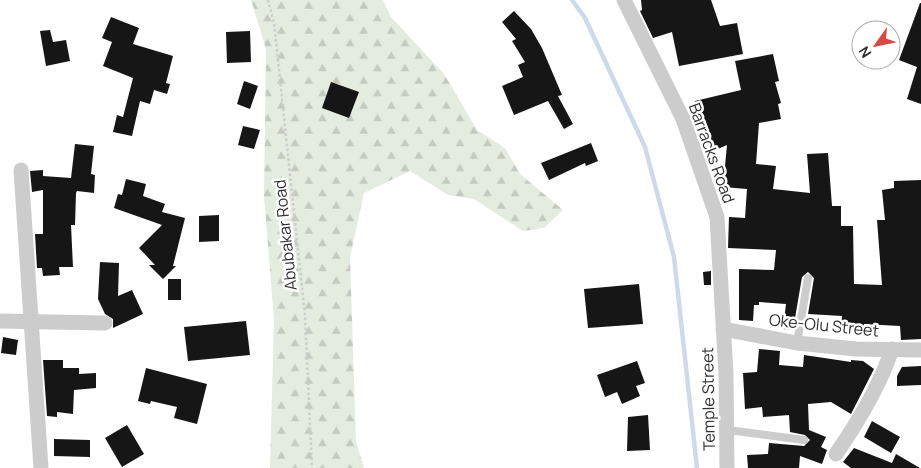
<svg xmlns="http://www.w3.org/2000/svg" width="921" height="468" font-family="Manrope,sans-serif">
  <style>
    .forest { fill: url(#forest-firs) }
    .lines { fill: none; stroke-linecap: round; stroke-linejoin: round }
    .stream { stroke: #cddbe9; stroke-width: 4.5 }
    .building { fill: #161616 }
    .path { stroke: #ccc; stroke-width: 2.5; stroke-dasharray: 2.5 2.5; stroke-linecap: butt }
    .service { stroke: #ccc; stroke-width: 8 }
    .minor { stroke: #ccc; stroke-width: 15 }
    .labels { text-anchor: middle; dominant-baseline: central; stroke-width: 5; stroke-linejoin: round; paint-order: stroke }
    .street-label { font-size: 16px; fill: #2f2f2f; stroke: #fff }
  </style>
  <defs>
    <pattern id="forest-firs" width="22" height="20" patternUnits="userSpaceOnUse" patternTransform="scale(1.25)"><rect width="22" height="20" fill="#e4ebdf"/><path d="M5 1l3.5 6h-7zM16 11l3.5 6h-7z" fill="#c4cac0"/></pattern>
  </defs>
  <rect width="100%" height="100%" fill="#fff"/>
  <!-- forest -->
  <polygon class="forest" points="251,0 383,0 391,17 444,74 477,130 505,148 520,174 563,210 544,228 523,231 474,199 448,195 410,171 364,193 350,257 356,442 364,468 270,468 274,319 264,196 266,49"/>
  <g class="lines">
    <!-- stream -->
    <polyline class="stream" points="572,0 585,18 645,147 674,257 697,468"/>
  </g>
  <!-- building -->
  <g class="building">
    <polygon points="641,0 711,0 720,26 737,23 743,54 679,66 672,32 653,38 640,11 642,10"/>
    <polygon points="920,3 921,3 921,104 907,99 917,67 899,60"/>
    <polygon points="514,11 531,29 542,48 562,95 558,96 573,124 564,129 548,101 514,115 502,86 523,77 518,65 525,62 512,41 516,39 502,22"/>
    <polygon points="111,17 139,28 133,44 173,56 166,83 170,84 167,94 154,90 150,104 140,101 132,136 113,132 117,115 123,117 133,78 103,66 112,42 102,38"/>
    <polygon points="50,30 53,42 66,40 70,61 46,66 40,31"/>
    <polygon points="250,31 251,62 227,63 226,32"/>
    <polygon points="773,54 779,81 775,82 781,103 778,104 781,119 759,123 756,164 776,166 773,189 810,193 807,154 828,153 832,206 841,206 841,226 853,226 854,284 882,285 877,220 885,220 882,190 894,188 894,181 921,180 921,339 901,340 900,326 864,324 863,332 841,330 842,316 808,314 814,278 808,272 802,277 793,330 783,329 786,304 759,302 759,305 754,305 753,321 739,320 739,269 774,270 776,250 728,248 729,217 745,218 747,189 723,187 727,145 711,152 704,134 698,135 694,122 700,121 695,101 741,90 735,61"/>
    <polygon points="244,81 258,86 250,109 237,104"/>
    <polygon points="331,82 359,92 349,118 322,108"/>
    <polygon points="243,126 260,130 254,149 238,145"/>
    <polygon points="591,143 598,161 586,166 585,163 549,180 541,163"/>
    <polygon points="75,144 94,146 91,174 95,175 94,193 77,191 76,193 75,225 71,225 73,267 59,267 60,275 43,276 42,268 37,268 35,234 43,234 43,190 32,192 30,171 43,170 43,176 71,178"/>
    <polygon points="126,179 146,184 143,196 165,204 162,212 185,218 173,266 176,266 163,279 149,265 155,265 139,248 162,225 114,208 118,194 122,195"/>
    <polygon points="219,215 219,241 199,242 199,216"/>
    <polygon points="100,262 119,263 118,296 132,290 143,314 113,328 113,319 105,314 98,299"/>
    <polygon points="711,271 711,285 704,285 703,272"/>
    <rect x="168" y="279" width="13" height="21"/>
    <polygon points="639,284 643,324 588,328 584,289"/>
    <polygon points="246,321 250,355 188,361 184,327"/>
    <polygon points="3,337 18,340 16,355 1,353"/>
    <polygon points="759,349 780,351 779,365 803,367 804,355 851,362 851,360 863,361 874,369 851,414 831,402 808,404 809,430 826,437 821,447 827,450 822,464 800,456 799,468 748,468 747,455 768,454 769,443 804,446 810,440 805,435 790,432 789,415 763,417 762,407 745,409 743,373 757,372"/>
    <polygon points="43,360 63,360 63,368 79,368 79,374 96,373 96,388 74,390 73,414 57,412 57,417 47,416"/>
    <polygon points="637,361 645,383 636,386 640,396 622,404 617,392 605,397 597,375"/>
    <polygon points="921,366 921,385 897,386 897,376 902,367"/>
    <polygon points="146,368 207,384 197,424 174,418 177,407 151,401 150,404 138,401"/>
    <polygon points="648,415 650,450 627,451 628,417"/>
    <polygon points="872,421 900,437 891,453 864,437"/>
    <polygon points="127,425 144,454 122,467 105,438"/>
    <polygon points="54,439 90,440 90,457 54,456"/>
    <polygon points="854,448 892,463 896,454 920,468 851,468 843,462"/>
  </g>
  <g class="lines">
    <!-- path -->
    <polyline class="path" points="268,0 274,23 305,316 312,468"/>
    <!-- service -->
    <g class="service">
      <polyline points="797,343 808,278"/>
      <polyline points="728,430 804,440"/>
    </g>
    <!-- minor -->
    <g class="minor">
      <polyline points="624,0 683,119 717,217 726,374 727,468"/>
      <polyline points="21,170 41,468"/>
      <polyline points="0,321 105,323"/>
      <polyline points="723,329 797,343 856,349 921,350"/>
      <path d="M836 454C858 422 880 386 892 349"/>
    </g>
  </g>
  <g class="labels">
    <!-- street labels -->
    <g class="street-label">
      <text transform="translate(712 153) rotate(70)">Barracks Road</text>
      <text transform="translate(285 235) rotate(-96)">Abubakar Road</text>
      <text transform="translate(824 325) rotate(6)">Oke-Olu Street</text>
      <text transform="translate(708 399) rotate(-91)">Temple Street</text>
    </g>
  </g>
  <!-- north arrow -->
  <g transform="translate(876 45) rotate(237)"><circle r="24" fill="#ffffff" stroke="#acacac"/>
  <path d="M0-4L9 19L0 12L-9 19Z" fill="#d44a44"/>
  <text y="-8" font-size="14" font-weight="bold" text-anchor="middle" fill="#2f2f2f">N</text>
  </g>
</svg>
